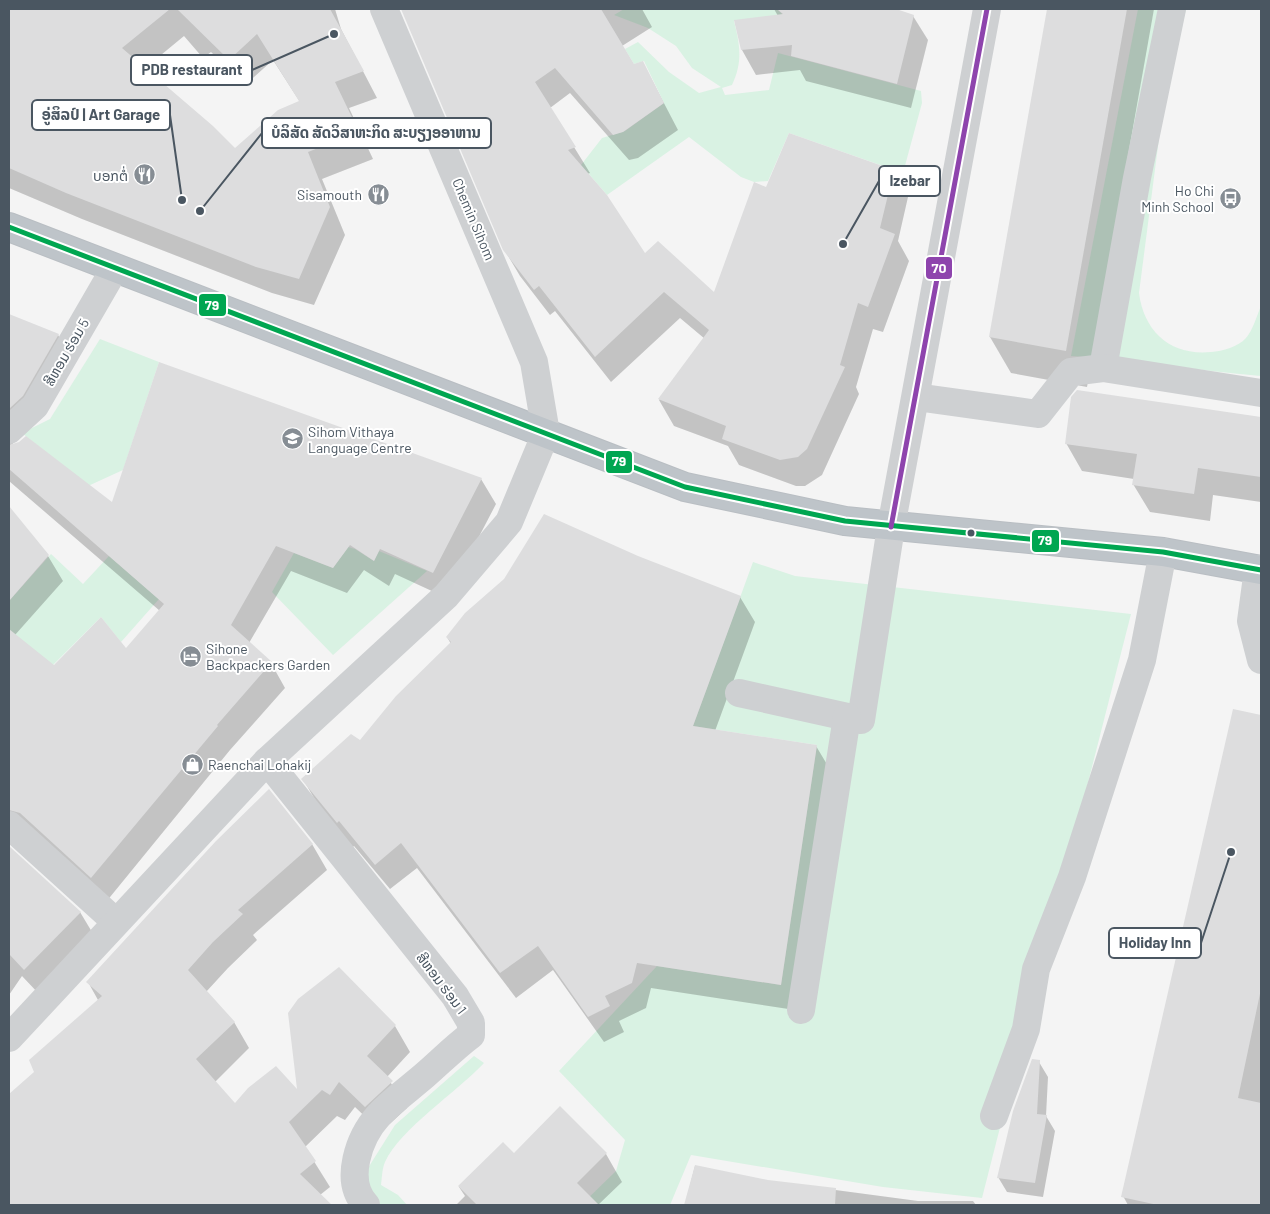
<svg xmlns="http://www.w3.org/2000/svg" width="1270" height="1214" font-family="Barlow,'Noto Sans Lao',sans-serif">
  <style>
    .green { fill: #d9f2e3 }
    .shadow { fill: #0003; fill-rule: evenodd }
    .building { fill: #ddddde }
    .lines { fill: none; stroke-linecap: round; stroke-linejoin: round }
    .highway-casing { stroke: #b9bec3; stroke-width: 30 }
    .minor { stroke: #ced0d2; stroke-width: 28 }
    .highway { stroke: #bec4c9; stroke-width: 28 }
    .bus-1-casing { stroke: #fff; stroke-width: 9 }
    .bus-2-casing { stroke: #fff; stroke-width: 9 }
    .bus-1 { stroke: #00a651; stroke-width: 5 }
    .bus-2 { stroke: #8e44ad; stroke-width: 5 }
    .bus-dot { fill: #4a5661; stroke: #fff; stroke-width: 2 }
    .labels { text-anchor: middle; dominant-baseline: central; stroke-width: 4; stroke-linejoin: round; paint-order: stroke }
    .poi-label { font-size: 14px; fill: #4a5661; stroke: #fff; text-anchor: end }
    .street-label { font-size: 14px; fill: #4a5661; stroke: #fff }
    .leader { fill: none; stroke: #4a5661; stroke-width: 2 }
    .callout-dot { fill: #4a5661; stroke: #fff; stroke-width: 2 }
    .callout { fill: #fff; stroke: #4a5661; stroke-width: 2 }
    .callout-label { font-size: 15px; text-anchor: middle; font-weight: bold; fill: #4a5661 }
    .line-badge { stroke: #fff; stroke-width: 2 }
    .badge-label { font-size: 14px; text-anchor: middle; font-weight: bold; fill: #fff }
  </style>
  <rect width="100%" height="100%" fill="#f4f4f4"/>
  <!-- green -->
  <g class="green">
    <path d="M624 9H777L783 15 734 21C740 45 743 62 732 85L722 88 725 95 769 90 778 53 921 91 922 103 903 173 789 133 768 181 754 182 741 177 689 137 607 195 581 165 602 138 625 131 664 103 644 61 634 64 625 49 638 42 669 72 699 93 721 87 692 68 676 46 648 28 614 15Z"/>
    <path d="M1138 9H1186L1161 123 1139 293C1144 332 1171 356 1211 352 1223 351 1238 347 1246 338 1253 330 1257 315 1261 306V376C1198 371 1135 359 1071 356Z"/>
    <polygon points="100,339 159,362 123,470 88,486 22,433 50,419"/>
    <polygon points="348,547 355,549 374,561 379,551 427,571 333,655 272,592 294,553 333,568"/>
    <polygon points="51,554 83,584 109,556 159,599 121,642 101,617 37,681 10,756 9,601"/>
    <polygon points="753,562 795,576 1131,614 982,1198 883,1187 691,1155 670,1205 581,1205 616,1171 625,1140 559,1071 657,966 781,985 817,745 693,726"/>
    <path d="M474 1056 484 1063C457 1092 400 1129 385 1162 382 1169 382 1178 381 1185L398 1195 407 1205H378L367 1194 368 1168 395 1125Z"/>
  </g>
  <!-- shadow -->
  <g class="shadow">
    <path d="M9 9H29L36 17 44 9H335L341 29 377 98 349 108 373 159 322 179 345 235 314 305 272 293 82 219 9 188ZM184 36 203 58 211 52 245 85 273 60 300 102 235 150 144 69Z"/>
    <polygon points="402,9 642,9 652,27 622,46 633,66 643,63 678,130 638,158 629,160 570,93 550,108 590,173 587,174 644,255 714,295 766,188 893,171 908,197 898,241 909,261 883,332 873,329 856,387 859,394 822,475 805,486 796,486 739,465 728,446 674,426 659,400 705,339 680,318 611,382 555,311 550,315 520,276 504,249"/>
    <polygon points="774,9 892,9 913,16 928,40 911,108 806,81 800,70 756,75 742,50 735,22 778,16"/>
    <polygon points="1049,9 1154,9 1087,387 1011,373 990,337"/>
    <polygon points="9,316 58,335 73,360 37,421 9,447"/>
    <polygon points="1077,392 1261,418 1261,502 1213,495 1210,521 1150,512 1133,484 1134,479 1082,471 1066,443"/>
    <polygon points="9,449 112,504 481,479 496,504 447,598 395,574 389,586 364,570 347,593 291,571 249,643 271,663 285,688 230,750 106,902 11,840 9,845 9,508 48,556 63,581 15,635 54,666 126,650 160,611 9,481"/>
    <polygon points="638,557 740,597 755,622 715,731 816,746 831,771 795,1010 651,988 646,1008 619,1021 624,1032 604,1042 553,970 516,998 417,868 390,889 354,846 352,848 318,805 303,779 360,742 451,644 447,637"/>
    <polygon points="1234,710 1261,716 1261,1205 1128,1205 1123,1196"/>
    <polygon points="312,844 327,870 253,935 257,940 228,968 206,992 234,1022 249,1048 215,1082 235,1105 298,1092 338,969 395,1026 410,1052 387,1077 407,1108 381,1132 355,1107 345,1120 337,1116 305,1147 330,1187 320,1195 330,1205 9,1205 9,1096 36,1072 98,1000 88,982"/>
    <polygon points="9,848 80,912 95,937 39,994 22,976 9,995"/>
    <polygon points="1039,1062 1048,1077 1046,1116 1055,1131 1043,1197 1007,1192 998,1177"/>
    <polygon points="514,1154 606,1154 622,1182 598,1205 456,1205 465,1196 459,1187"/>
    <polygon points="695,1166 768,1181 918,1201 973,1201 976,1205 685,1205"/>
  </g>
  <!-- building -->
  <g class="building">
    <polygon points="9,9 170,9 122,48 213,126 235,148 278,110 299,101 257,34 229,60 177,9 330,9 364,71 335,82 359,132 308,152 330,207 299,279 256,267 66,193 9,168"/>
    <polygon points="401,9 601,9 634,64 643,61 664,103 623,132 613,135 555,68 535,82 576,147 568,150 607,195 645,253 658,241 714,292 754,182 766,187 789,133 894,170 880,228 895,234 868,307 858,303 840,365 845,367 807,449 798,457 780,460 722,439 726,426 658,399 709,330 664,292 595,357 539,286 534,290 503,250"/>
    <polygon points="777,9 896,9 914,15 897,84 791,56 792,45 741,50 734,20 783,14"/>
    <polygon points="1047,9 1127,9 1066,351 989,337"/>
    <polygon points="9,314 59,334 23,396 9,409"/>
    <polygon points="159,362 482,478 433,573 380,549 374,561 350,545 333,568 276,546 231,625 272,662 217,725 218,726 91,878 20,813 9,810 9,629 54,665 101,617 126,648 164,604 9,469 9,445 19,442 26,436 112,502"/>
    <polygon points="1077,390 1261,417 1261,477 1198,468 1194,494 1132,485 1137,454 1065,444 1071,397"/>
    <polygon points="9,506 49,555 9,601"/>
    <polygon points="544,514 638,556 741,596 693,726 817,745 781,985 637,963 632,983 605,996 610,1006 588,1017 538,946 500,973 401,843 375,865 339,821 337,823 301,779 351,734 360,740 396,696 451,642 446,637 465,613 504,579"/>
    <polygon points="1233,709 1261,715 1261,989 1238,1098 1261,1103 1261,1205 1158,1205 1121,1197"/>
    <polygon points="269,789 313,844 238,910 243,914 213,942 188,970 235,1022 196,1059 235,1103 248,1088 276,1066 297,1089 288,1013 298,999 339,967 396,1025 367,1056 393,1081 365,1107 339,1082 330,1095 322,1090 289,1122 316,1161 300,1174 332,1205 9,1205 9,1094 34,1072 29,1060 102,996 86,982 216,841"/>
    <polygon points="9,846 81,912 24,970 9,954"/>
    <polygon points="1032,1059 1040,1060 1037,1114 1047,1115 1035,1183 997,1178 1013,1111"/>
    <polygon points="560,1106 607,1153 577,1183 599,1205 477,1205 458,1186 503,1142 514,1153"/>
    <polygon points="695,1165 768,1180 836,1188 835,1205 684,1205"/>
  </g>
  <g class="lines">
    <defs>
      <polyline id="highway" points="9,227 685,487 845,521 1163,552 1261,570"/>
    </defs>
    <!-- highway casing -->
    <use href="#highway" class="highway-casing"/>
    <!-- minor -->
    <g class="minor">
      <polyline points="1103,368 1137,178 1172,9"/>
      <polyline points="916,397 1038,414 1071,372 1103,368 1261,393"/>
      <polyline points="9,430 35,406 115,268"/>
      <polyline points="1258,569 1251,621 1261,660"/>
      <polyline points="739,693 861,720 891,527 987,9"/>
      <path d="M267 761 455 996 471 1023V1035C455 1047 441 1061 425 1075 410 1088 393 1100 379 1115 359 1137 343 1181 366 1205"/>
      <polyline points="9,825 116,922"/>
      <polyline points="801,1010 847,717"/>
      <polyline points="9,1038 267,761 446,596 509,522 546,433 534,362 384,9"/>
      <polyline points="994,1116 1026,1029 1036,969 1072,877 1142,660 1163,552"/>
    </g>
    <!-- highway -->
    <use href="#highway" class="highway"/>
    <defs>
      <polyline id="bus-1" points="9,227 685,487 845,521 1163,552 1261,570"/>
      <polyline id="bus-2" points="891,527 987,9"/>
    </defs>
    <!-- bus-1 casing -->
    <use href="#bus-1" class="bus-1-casing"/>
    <!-- bus-2 casing -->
    <use href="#bus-2" class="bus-2-casing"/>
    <!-- bus-1 -->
    <use href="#bus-1" class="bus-1"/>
    <!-- bus-2 -->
    <use href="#bus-2" class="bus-2"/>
  </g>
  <!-- icons -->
  <defs>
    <symbol id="restaurant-disc" viewBox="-11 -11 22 22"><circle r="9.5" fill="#868d94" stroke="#fff"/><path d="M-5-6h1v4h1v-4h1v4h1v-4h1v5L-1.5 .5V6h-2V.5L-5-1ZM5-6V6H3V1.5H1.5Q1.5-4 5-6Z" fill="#fff"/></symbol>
    <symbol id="bus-disc" viewBox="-11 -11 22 22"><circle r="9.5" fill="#868d94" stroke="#fff"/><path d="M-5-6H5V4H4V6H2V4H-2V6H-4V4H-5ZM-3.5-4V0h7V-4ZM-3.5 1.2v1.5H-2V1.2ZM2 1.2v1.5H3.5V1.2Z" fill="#fff"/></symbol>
    <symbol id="school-disc" viewBox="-11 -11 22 22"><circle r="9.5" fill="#868d94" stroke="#fff"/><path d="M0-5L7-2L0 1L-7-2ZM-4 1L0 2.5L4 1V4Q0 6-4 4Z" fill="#fff"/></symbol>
    <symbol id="hotel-disc" viewBox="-11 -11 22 22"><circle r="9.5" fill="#868d94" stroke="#fff"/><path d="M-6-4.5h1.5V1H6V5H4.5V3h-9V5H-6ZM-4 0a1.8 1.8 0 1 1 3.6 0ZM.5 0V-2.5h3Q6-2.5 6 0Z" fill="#fff"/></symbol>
    <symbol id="shop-disc" viewBox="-11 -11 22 22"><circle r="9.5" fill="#868d94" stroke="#fff"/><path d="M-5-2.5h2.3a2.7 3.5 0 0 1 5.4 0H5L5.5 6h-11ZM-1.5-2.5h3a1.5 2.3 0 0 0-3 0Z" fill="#fff"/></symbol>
  </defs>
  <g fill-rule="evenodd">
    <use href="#restaurant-disc" x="132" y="162" width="25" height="25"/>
    <use href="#restaurant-disc" x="366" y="182" width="25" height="25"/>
    <use href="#bus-disc" x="1218" y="186" width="25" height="25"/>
    <use href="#school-disc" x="280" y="426" width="25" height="25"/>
    <use href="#hotel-disc" x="178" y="644" width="25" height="25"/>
    <use href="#shop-disc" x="180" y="752" width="25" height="25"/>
  </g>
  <!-- markers -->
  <circle class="bus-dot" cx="971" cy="533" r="4.5"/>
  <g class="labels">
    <!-- poi labels -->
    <g class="poi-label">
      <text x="128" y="175">ບອກຕໍ່</text>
      <text x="1214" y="190">Ho Chi<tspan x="1214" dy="16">Minh School</tspan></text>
      <text x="362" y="194">Sisamouth</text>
      <text x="308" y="431" text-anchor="start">Sihom Vithaya<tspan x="308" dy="16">Language Centre</tspan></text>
      <text x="206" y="648" text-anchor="start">Sihone<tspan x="206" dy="16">Backpackers Garden</tspan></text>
      <text x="208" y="764" text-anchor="start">Raenchai Lohakij</text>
    </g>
    <!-- street labels -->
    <g class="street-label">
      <text transform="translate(474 219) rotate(67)">Chemin Sihom</text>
      <text transform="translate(66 352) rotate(-60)">ສີຫອມ ຮ່ອມ 5</text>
      <text transform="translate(442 983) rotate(53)">ສີຫອມ ຮ່ອມ 1</text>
    </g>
  </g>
  <!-- callouts -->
  <path class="leader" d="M334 34L252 70M182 200L170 115M200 211L262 133M843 244L879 181M1231 852L1201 943"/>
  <g class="callout-dot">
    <circle cx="334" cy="34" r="5"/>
    <circle cx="182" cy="200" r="5"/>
    <circle cx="200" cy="211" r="5"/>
    <circle cx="843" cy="244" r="5"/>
    <circle cx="1231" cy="852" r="5"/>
  </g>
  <g class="callout">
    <rect x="131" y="55" width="121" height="30" rx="5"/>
    <rect x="32" y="100" width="138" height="30" rx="5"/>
    <rect x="262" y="118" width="229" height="30" rx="5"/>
    <rect x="879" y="166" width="61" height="30" rx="5"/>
    <rect x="1109" y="928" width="92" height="30" rx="5"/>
  </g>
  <g class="callout-label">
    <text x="192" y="75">PDB restaurant</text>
    <text x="101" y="120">ອູ່ສິລປ໌ | Art Garage</text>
    <text x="376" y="138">ບໍລິສັດ ສັດວິສາຫະກິດ ສະບຽງອອາຫານ</text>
    <text x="910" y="186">Izebar</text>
    <text x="1155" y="948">Holiday Inn</text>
  </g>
  <g class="line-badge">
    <rect x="925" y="256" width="28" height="24" rx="5" fill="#8e44ad"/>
    <rect x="198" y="293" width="29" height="24" rx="5" fill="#00a651"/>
    <rect x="605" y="450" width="28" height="24" rx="5" fill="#00a651"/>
    <rect x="1031" y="529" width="29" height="24" rx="5" fill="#00a651"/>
  </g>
  <g class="badge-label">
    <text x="939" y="273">70</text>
    <text x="212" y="310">79</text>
    <text x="619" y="466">79</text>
    <text x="1045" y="545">79</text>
  </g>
  <!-- border -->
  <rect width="1270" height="1214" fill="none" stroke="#4a5661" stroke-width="20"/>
</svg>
